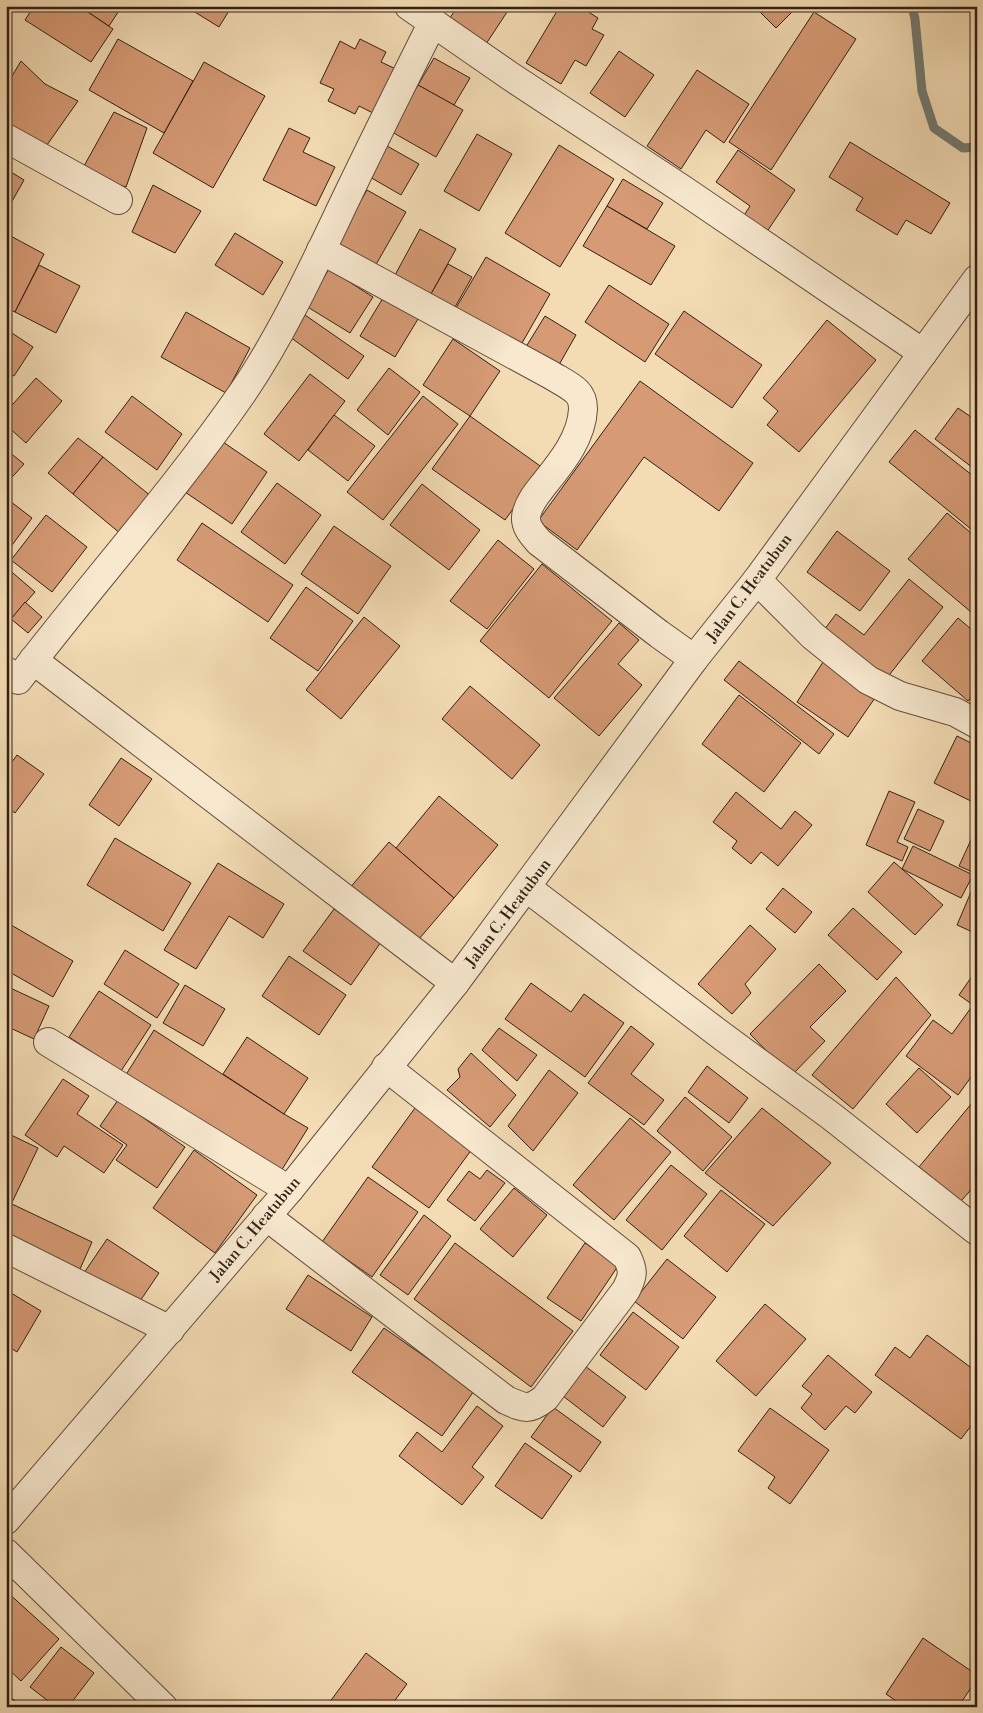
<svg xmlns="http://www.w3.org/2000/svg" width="983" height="1713" font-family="'Libre Bodoni',serif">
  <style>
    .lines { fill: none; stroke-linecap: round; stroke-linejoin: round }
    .stream { stroke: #727c74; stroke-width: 9 }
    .building { fill: #d69b75; stroke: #322015 }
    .street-casing { stroke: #624f3d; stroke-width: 30 }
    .street { stroke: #f7e8ce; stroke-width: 28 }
    .labels { text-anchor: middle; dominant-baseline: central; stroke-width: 5; stroke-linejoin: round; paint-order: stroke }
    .street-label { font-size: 16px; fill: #322015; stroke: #f7e8ce }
  </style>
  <rect width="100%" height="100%" fill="#f3dcb4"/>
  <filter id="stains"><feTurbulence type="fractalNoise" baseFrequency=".004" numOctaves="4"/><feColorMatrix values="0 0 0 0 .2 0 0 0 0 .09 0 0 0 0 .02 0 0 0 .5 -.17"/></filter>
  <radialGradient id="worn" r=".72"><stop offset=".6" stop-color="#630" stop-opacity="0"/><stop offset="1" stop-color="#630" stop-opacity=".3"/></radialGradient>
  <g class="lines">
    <!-- stream -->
    <polyline class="stream" points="912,6 915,19 922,91 934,128 963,148 977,147"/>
  </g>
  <!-- building -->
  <g class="building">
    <polygon points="34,6 79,6 113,29 91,62 25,20"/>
    <polygon points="79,6 122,6 109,26"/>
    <polygon points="185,6 232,6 219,27"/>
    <polygon points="458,6 511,6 484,47 447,22"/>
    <polygon points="560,6 579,6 598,18 592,29 604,35 586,66 575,60 561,84 526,63"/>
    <polygon points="754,6 798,6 776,28"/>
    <polygon points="814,12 856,39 771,170 729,142"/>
    <polygon points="118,39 193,81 164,133 89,90"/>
    <polygon points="360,39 386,52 381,62 396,69 375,114 359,106 355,114 328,101 334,89 320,83 340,41 355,49"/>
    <polygon points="619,51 654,75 625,117 590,93"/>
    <polygon points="434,58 470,78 454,105 418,85"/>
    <polygon points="21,61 45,84 78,101 42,152 6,123 6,86"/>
    <polygon points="204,62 265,96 213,188 153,153"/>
    <polygon points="697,70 749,104 724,143 706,130 681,169 647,146"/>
    <polygon points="418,85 463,110 436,157 392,132"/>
    <polygon points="114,112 147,128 126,187 102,180 84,166"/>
    <polygon points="289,128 310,138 303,152 335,167 316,206 263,180"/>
    <polygon points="477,134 512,154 479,211 444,191"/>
    <polygon points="380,142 419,164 401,195 363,173"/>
    <polygon points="850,142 950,203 931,234 906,220 897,235 856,210 863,198 829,177"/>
    <polygon points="559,145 614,179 560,267 505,233"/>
    <polygon points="738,150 795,190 766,233 743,217 750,206 716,182"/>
    <polygon points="6,169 24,180 6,212"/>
    <polygon points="623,179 663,203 647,229 607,206"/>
    <polygon points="153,185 201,211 175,253 132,232"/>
    <polygon points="367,190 406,212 374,268 335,246"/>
    <polygon points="607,206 675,246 651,285 583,246"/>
    <polygon points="420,229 456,249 431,294 395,275"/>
    <polygon points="235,233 283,262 263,295 215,265"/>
    <polygon points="7,234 44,254 15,312 6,308"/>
    <polygon points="486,257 550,294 518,350 453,313"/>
    <polygon points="448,264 472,277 455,307 431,294"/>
    <polygon points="39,265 80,286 56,333 15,312"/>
    <polygon points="329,269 373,297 350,333 306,306"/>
    <polygon points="609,285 669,324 645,362 585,322"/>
    <polygon points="383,298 418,319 395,357 360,336"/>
    <polygon points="684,311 762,365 732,408 655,354"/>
    <polygon points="186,312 250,348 226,393 161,357"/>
    <polygon points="305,315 364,356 348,379 290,337"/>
    <polygon points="545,316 576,335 556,370 524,350"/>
    <polygon points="827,320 876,360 799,452 767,425 778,411 763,398"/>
    <polygon points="6,329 33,347 14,376 6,372"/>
    <polygon points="453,339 500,371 470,416 423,385"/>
    <polygon points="389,368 420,392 388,435 357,410"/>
    <polygon points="310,374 345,401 299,461 264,434"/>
    <polygon points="36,378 62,401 26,443 6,425 6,412"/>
    <polygon points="640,381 753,463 719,511 644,457 577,550 538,521"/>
    <polygon points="132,396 182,434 157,470 105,432"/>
    <polygon points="423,396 458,424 383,520 347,492"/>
    <polygon points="958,408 977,421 977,471 935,439"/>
    <polygon points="334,415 375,446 348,481 308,450"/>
    <polygon points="470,416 543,468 505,520 432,469"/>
    <polygon points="915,430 977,479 977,534 889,462"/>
    <polygon points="78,438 103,457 73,494 48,473"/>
    <polygon points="220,440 267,472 232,524 185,492"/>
    <polygon points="9,452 24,464 6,484 6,454"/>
    <polygon points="103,457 152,497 121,534 73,494"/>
    <polygon points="277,483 321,515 285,564 241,532"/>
    <polygon points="422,484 480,530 449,570 390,525"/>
    <polygon points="6,498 32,518 7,552 6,551"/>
    <polygon points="947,513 977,538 977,617 908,559"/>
    <polygon points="46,515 87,547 52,592 11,560"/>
    <polygon points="202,523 293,585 268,622 177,560"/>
    <polygon points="334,526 391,566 358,614 301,574"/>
    <polygon points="837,531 890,571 860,611 807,572"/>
    <polygon points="498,540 534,569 487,629 450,601"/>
    <polygon points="542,564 612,621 549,698 480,641"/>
    <polygon points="6,567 35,592 11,619 6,615"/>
    <polygon points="909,579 943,607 886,679 824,630 836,614 864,635"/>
    <polygon points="306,587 353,621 318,671 270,638"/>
    <polygon points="25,602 42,617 28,633 11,619"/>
    <polygon points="364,617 400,646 341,719 306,690"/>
    <polygon points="958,618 977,634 977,691 968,701 922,661"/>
    <polygon points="619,623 639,640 618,664 642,685 599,736 554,698"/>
    <polygon points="825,659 877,695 848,737 797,702"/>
    <polygon points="739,661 834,734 819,754 724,680"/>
    <polygon points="470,686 540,745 512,779 442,719"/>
    <polygon points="739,695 801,743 764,792 702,744"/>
    <polygon points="957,736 977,746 977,804 934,783"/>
    <polygon points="17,755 44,774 15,813 6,806 6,770"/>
    <polygon points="121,758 152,779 119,826 89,805"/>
    <polygon points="889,791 915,802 897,842 908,847 902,861 866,845"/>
    <polygon points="736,792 781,829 795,811 812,825 778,866 761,852 751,864 732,848 737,841 713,822"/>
    <polygon points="439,796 498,845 454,898 396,848"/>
    <polygon points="918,809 944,821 930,851 904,839"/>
    <polygon points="976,829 977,830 977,874 959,866"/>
    <polygon points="115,838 191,883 163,931 87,885"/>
    <polygon points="389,842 454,898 413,946 348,890"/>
    <polygon points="913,846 973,875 961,898 902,869"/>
    <polygon points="894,862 943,905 915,935 868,892"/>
    <polygon points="218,863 284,904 263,938 229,916 196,969 164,950"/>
    <polygon points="977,878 977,934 957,925"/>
    <polygon points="783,888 812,912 795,933 766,909"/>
    <polygon points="853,908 902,952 877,980 828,935"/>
    <polygon points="334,909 381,942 351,985 303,951"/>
    <polygon points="6,922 73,961 53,997 6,970"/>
    <polygon points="750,925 776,949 745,984 751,993 732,1014 698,984"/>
    <polygon points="125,950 179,984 157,1018 104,984"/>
    <polygon points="289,956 346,995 319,1035 262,996"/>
    <polygon points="819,964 846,991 810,1027 825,1041 791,1076 750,1034"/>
    <polygon points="975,972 977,973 977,1069 958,1095 906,1056 933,1020 952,1034 973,1005 959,995"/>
    <polygon points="896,977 931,1015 853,1109 812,1075"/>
    <polygon points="531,983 571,1012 584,994 624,1023 585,1077 505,1019"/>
    <polygon points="185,985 225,1009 203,1046 163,1023"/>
    <polygon points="6,986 49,1006 34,1039 6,1026"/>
    <polygon points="99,991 151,1025 121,1071 69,1037"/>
    <polygon points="631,1026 654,1044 631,1074 664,1100 644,1125 588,1083"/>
    <polygon points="499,1028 537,1055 517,1081 482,1050"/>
    <polygon points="154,1030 284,1114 308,1128 276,1179 122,1081"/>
    <polygon points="247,1037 308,1078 284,1114 223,1074"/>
    <polygon points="471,1053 516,1095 490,1127 447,1090 460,1077 458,1069"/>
    <polygon points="707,1066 748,1098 729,1123 688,1092"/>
    <polygon points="919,1068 951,1097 917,1133 886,1104"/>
    <polygon points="549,1070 578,1093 533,1151 508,1126"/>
    <polygon points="63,1079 89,1096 77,1114 123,1145 104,1173 64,1146 57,1157 25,1135"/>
    <polygon points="685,1097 732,1137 703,1171 657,1131"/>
    <polygon points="977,1097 977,1183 961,1201 919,1167"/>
    <polygon points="118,1100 185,1147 157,1188 116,1160 127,1145 100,1126"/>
    <polygon points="415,1108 472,1149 429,1208 372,1167"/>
    <polygon points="762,1108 831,1163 773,1226 705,1173"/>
    <polygon points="630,1118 671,1152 614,1220 573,1185"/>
    <polygon points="11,1135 38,1148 6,1215 6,1144"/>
    <polygon points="194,1150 257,1195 215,1253 153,1208"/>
    <polygon points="671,1165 707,1194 662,1250 626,1220"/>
    <polygon points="487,1170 505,1183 475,1221 447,1200 469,1171 480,1179"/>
    <polygon points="368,1177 418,1212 372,1277 322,1242"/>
    <polygon points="514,1188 547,1215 513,1257 480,1229"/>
    <polygon points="721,1190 765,1224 727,1272 684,1236"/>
    <polygon points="12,1204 92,1242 80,1269 6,1233 6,1215"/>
    <polygon points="424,1215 451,1236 408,1295 380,1275"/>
    <polygon points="107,1239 159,1273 136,1307 84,1273"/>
    <polygon points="455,1243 573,1331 531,1387 414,1299"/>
    <polygon points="585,1243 618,1266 581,1321 547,1298"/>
    <polygon points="667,1259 716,1297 683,1339 634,1301"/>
    <polygon points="308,1275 372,1317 351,1351 286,1309"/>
    <polygon points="6,1290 41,1311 17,1352 6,1345"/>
    <polygon points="765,1304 806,1339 756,1396 716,1361"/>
    <polygon points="633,1312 679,1347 646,1390 600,1355"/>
    <polygon points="384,1328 474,1391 442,1436 352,1372"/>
    <polygon points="927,1335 977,1372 977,1418 961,1439 875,1375 895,1347 910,1358"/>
    <polygon points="828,1355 872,1392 855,1413 846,1406 825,1430 801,1408 812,1394 802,1386"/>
    <polygon points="585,1366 626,1397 603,1427 563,1396"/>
    <polygon points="477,1406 503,1426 472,1467 484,1477 462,1505 399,1456 417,1432 442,1452"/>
    <polygon points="553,1407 601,1442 580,1472 531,1437"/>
    <polygon points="770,1408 829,1450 790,1504 768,1488 775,1477 738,1451"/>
    <polygon points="525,1443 572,1476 542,1519 495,1486"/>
    <polygon points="6,1591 59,1639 21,1681 6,1667"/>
    <polygon points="923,1638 977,1675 977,1679 958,1707 905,1707 886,1694"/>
    <polygon points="61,1647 94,1673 68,1707 56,1707 30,1687"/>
    <polygon points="366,1653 407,1684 390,1707 326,1707"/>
    <polygon points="6,1693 22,1707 6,1707"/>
  </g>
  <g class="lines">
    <defs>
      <g id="street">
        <polyline points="409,6 510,76 682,189 923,353"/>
        <polyline points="6,138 118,200"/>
        <path d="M321 250 551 375C559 380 570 385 577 392 581 396 583 403 583 409 582 437 562 462 545 483 538 492 530 501 527 512 523 524 531 533 539 542L659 634 694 659"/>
        <polyline points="757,580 813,636 868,680 900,696 955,712 977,724"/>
        <polyline points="33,660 455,983"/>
        <path d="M6 671 18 680C92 583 174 492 243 392 281 336 312 270 341 209 371 146 402 84 433 22"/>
        <polyline points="527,888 722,1036 831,1116 977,1231"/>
        <polyline points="48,1042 289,1190"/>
        <path d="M266 1216 506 1400C524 1408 529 1411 545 1398L626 1290C633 1276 634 1271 627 1257L386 1067"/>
        <polyline points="6,1248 170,1330"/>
        <polyline points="6,1520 289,1190 455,983 694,659 757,580 977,279"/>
        <polyline points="6,1553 163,1707"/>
      </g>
    </defs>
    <!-- street casing -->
    <use href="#street" class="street-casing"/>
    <!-- street -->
    <use href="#street" class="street"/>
  </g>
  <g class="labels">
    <!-- street labels -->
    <g class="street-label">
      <text transform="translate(749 588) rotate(-53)">Jalan C. Heatubun</text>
      <text transform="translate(508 913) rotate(-53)">Jalan C. Heatubun</text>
      <text transform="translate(255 1229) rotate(-50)">Jalan C. Heatubun</text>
    </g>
  </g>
  <!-- margin -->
  <rect width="983" height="1713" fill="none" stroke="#f3dcb4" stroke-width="25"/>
  <rect x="8" y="8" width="968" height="1698" fill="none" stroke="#322015" stroke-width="2.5"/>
  <rect x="12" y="12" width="958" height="1688" fill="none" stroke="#322015"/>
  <rect width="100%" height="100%" filter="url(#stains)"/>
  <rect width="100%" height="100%" fill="url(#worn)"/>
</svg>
